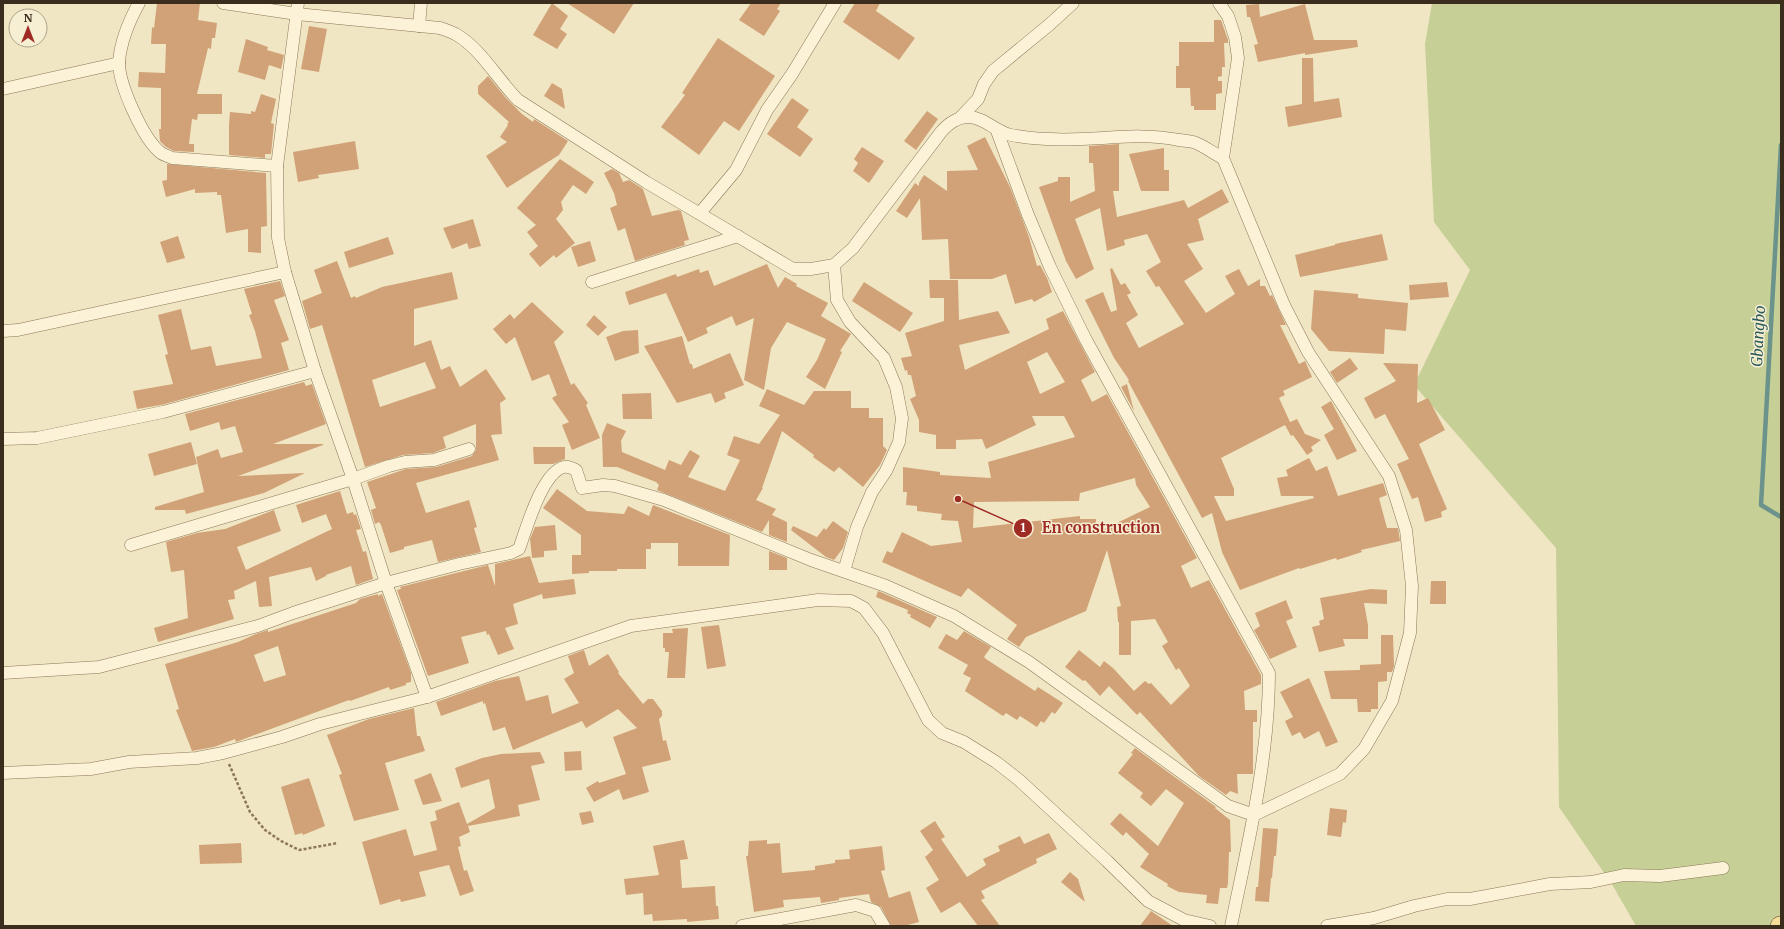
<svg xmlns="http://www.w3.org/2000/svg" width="1784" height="929" font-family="Merriweather,serif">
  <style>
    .green { fill: #c5cf96 }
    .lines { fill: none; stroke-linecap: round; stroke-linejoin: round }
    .stream { stroke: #6b928b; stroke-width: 4.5 }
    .building { fill: #d1a277; fill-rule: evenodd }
    .street-casing { stroke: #8c7758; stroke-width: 13 }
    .primary-casing { stroke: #59442d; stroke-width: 20 }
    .path { stroke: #8c7758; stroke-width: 2.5; stroke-dasharray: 3 2; stroke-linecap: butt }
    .street { stroke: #fbf2d7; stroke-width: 12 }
    .primary { stroke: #f5de99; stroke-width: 19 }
    .labels { text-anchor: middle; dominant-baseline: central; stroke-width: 3; stroke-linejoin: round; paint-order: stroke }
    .water-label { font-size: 15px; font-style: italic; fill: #2c5b5b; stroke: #f7efd3 }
    .leader { fill: none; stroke: #9e2c25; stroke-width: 1.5 }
    .callout-dot { fill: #9e2c25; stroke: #f7efd3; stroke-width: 1.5 }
    .mark-label { font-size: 12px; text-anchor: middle; font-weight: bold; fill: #fff }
    .callout-label { font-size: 15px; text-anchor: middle; font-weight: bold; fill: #9e2c25; stroke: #f7efd3; stroke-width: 3; stroke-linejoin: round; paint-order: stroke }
  </style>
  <rect width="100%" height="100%" fill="#f0e6c3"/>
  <!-- green -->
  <polygon class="green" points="1432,3 1781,3 1781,926 1636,926 1613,886 1559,807 1556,548 1414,385 1470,270 1434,222 1425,44"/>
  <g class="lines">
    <!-- stream -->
    <polyline class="stream" points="1781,145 1761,505 1781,517"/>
  </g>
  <!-- building -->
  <g class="building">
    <polygon points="157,3 200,3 198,20 217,23 215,38 212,38 211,49 208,48 197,94 222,94 222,114 198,114 197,120 192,119 189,144 194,144 194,152 174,151 166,147 160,141 159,129 161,129 161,88 138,87 139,72 165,73 166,44 151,44 152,27 154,28"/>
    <polygon points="552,3 568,16 560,29 567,34 557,49 533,35"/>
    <polygon points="567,3 634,3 614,34"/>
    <polygon points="751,3 781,3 777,9 780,11 764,36 739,20"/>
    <polygon points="855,3 880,3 876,11 915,38 899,60 843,22"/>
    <polygon points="1259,4 1260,17 1305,4 1314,40 1357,40 1358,47 1305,55 1305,53 1258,62 1254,45 1258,44 1250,17 1247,17 1246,5"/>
    <polygon points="1214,20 1221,20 1228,40 1228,43 1224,43 1225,67 1222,67 1222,76 1218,77 1218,81 1222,81 1222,93 1216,94 1216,110 1194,110 1194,106 1191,106 1190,88 1176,88 1176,66 1179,66 1179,42 1214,42"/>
    <polygon points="309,26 327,29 319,72 301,69"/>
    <polygon points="718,38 775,76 739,131 724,121 699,155 661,127 685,95 682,93"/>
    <polygon points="246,39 268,47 267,50 284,55 281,69 269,65 265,80 238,72"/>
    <polygon points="1302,58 1313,58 1314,102 1339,98 1342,117 1288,127 1285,107 1302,104"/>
    <polygon points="488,76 505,97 522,114 533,122 534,119 568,141 559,155 507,188 486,156 507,142 500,137 508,125 507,124 509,122 478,94 478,86"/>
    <polygon points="552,83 562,89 565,109 544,96"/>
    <polygon points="261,94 276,99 271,123 274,124 271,154 265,154 265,158 229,155 229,125 230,112 251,114 251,111 255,112"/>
    <polygon points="792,98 809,110 797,127 813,139 800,157 767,134"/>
    <polygon points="927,111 938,119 916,150 904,141"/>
    <polygon points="985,137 1010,187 1029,237 1037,266 1040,265 1047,278 1052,292 1034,302 1032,299 1015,304 1006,274 992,279 950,279 948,239 922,240 920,198 907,218 896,211 915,183 919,186 919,183 924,175 947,191 947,171 978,170 967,146"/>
    <polygon points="355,141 359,169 318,175 319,178 298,182 293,152"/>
    <polygon points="1119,144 1119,191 1113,191 1117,217 1184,200 1188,208 1222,189 1229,202 1198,219 1204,240 1187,244 1203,269 1184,281 1206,313 1235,294 1225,276 1239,269 1248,286 1260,279 1260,286 1265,286 1270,296 1272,295 1286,325 1280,325 1299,364 1305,361 1312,377 1283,391 1285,395 1279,398 1290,422 1297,419 1305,434 1321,440 1311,447 1313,451 1307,455 1293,435 1291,436 1285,425 1221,458 1234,489 1234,496 1214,496 1226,521 1314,498 1313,496 1281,496 1277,478 1288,476 1286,470 1309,458 1316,471 1327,466 1338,496 1383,483 1387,495 1379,498 1387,528 1398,528 1400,541 1361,550 1362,552 1337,560 1336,558 1300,569 1299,568 1240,590 1222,552 1212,513 1202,518 1128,381 1129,380 1114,358 1085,300 1103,292 1111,312 1117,310 1110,269 1112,268 1121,285 1125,283 1131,293 1127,295 1138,315 1126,323 1139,348 1184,324 1159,286 1156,287 1146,271 1161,262 1147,234 1124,240 1125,245 1107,251 1100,208 1075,219 1094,269 1076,279 1066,261 1039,187 1058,181 1058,177 1070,177 1070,202 1095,191 1093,163 1089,163 1089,146"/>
    <polygon points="862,147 884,161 869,183 853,171 858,163 854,159"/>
    <polygon points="1164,148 1164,170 1169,170 1169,191 1141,191 1129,154"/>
    <polygon points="560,159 594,182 586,194 573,185 561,202 563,210 556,219 575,243 556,258 554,255 540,267 529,254 538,246 527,232 536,225 517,208"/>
    <polygon points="167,164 266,173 267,226 261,227 261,253 248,252 248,229 226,233 221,195 217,195 217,192 195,193 195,189 166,197 162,181 167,180"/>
    <polygon points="612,169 619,173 623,182 629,180 643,189 652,216 678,210 681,211 689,240 684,241 685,245 635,261 625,228 618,231 610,208 617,205 614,193 604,173"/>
    <polygon points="473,219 481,246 469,249 467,243 452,249 443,228"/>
    <polygon points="1382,234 1388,260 1300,277 1295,255 1335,245 1335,244"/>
    <polygon points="178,236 185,258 167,263 160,242"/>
    <polygon points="388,237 394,254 349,268 344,252"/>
    <polygon points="590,241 596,261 578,267 571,247"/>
    <path d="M337 261 351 298 355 296 356 298 382 287 452 272 458 299 414 309V346L431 340 441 370 450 366 460 387 486 369 506 399 500 403 502 434 491 435 499 460 416 483 426 513 469 500 477 527 474 528 481 552 438 562 432 540 404 547V549L390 553 381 525 379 522 375 524 371 510 376 508 367 482 406 469 436 467 472 456 476 450V424L443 437 446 448 433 453 403 455 365 467 322 325 310 329 302 301 322 293 314 270ZM425 362 436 388 380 407 372 380Z"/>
    <polygon points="767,264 778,288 785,277 797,284 796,286 828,303 821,316 851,334 840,351 842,352 825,389 806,377 817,360 826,339 787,322 771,348 764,390 744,380 754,318 736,326 732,316 706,328 708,333 688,342 666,293 629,305 625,292 676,274 677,277 699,269 700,273 708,270 714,286"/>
    <path d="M929 280H958L959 320 998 311 1010 333 959 345 965 370 1049 329 1046 319 1063 311 1095 372 1081 380 1092 402 1107 394 1197 558 1181 566 1191 588 1209 580 1261 675V684L1244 691 1245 710H1257V722H1253V774H1237L1238 794 1230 791 1226 795 1199 776 1140 712 1137 715 1109 686 1100 696 1085 680 1083 681 1065 667 1079 650 1100 667 1104 661 1113 668 1134 691 1145 681 1149 684 1151 683 1171 705 1190 686 1179 668 1176 670 1162 646 1168 642 1155 619 1131 621V655H1119V622H1118L1117 607 1121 606 1107 550 1086 611 1026 637 1019 647 1007 639 1017 625 968 588 961 597 882 562 887 551 892 553 902 532 931 546 962 542 958 521 941 520 942 514 917 511V506L906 505 907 492H903V467L940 472V475L991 478 988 462 1075 437 1064 416H1032L1036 425 986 449 982 439 956 440V449H936V435L919 432V420L910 399 916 396 911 375H908L907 370 905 371 901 358 912 356 905 333 944 321V298H930ZM1047 352 1065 382 1040 394 1027 362ZM1135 478 1136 485 1150 507 1096 533V519H1080V516L973 528 974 502 1079 501 1080 493Z"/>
    <polygon points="280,281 285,296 274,300 289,340 281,343 289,370 161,405 137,409 133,391 173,384 165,355 168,354 158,315 181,309 191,350 211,346 216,366 262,358 255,331 249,315 252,314 244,289"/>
    <polygon points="864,282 913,313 900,332 852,301"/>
    <polygon points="1447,282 1449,297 1410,300 1409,285"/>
    <polygon points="1314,290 1358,294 1358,298 1408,303 1406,331 1385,329 1384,354 1329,351 1311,329"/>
    <polygon points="532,302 564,332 554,342 571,385 574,383 588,403 586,405 600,438 572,450 562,425 569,422 552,398 557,395 549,374 532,381 515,337 506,344 493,329 510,314 514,319"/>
    <polygon points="594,315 607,327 598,336 586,325"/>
    <polygon points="638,330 639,353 615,361 606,337 623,331"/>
    <polygon points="682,336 690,364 692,364 693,369 730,353 744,385 724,393 726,398 715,403 711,393 677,403 644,346"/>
    <polygon points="1350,358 1358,369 1337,383 1330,372"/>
    <polygon points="1383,363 1418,364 1417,403 1428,398 1445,430 1419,444 1447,509 1441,512 1442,517 1425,522 1418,497 1412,499 1397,464 1409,459 1385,414 1375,419 1364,398 1396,381"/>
    <polygon points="304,382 306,386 312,384 326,424 273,444 323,444 323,445 238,476 305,473 264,493 186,514 185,510 155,510 155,507 204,492 196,457 218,449 221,458 243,452 235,426 221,430 219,422 190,431 185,414"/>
    <polygon points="1127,384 1134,411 1121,387"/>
    <polygon points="767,389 804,405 814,391 851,391 851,408 869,408 869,418 883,418 883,446 887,450 880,465 863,487 839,467 834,472 813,457 814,455 782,431 762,488 763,488 756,500 776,509 772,515 787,522 787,542 769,535 769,520 762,532 657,490 659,485 656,482 617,467 603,467 602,435 607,423 626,431 621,441 622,452 665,470 669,460 681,465 690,450 700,456 688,477 725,491 740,460 727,455 734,436 759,444 780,415 759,406"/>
    <polygon points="651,393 652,419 623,419 622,394"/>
    <polygon points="1331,401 1357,451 1337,460 1324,435 1334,429 1321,407"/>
    <polygon points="191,442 197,464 154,476 148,454"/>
    <polygon points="533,447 565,447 565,459 553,464 534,464"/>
    <polygon points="557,489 587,511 624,514 628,506 649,516 653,505 730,535 729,566 678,566 678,543 651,543 651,549 646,549 646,569 617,569 617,571 589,571 589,573 572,574 572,555 581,555 581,535 543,508"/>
    <polygon points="340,491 347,514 353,512 354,515 356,514 361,529 356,530 363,552 366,551 373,579 356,585 351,566 326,575 326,576 316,581 311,567 269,577 272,606 259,607 256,581 234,591 235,599 228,600 234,619 158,642 154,628 188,618 184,570 171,572 166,542 197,533 225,529 274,510 281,531 237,547 246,570 332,529 326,514 302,523 296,505"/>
    <polygon points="833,521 848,532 843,548 834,560 826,557 791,530 793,526 817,537 824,528 826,530"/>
    <polygon points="555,525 557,550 544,551 544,557 532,558 530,539 535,527"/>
    <polygon points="769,551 787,558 787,570 769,570"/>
    <polygon points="530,556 539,583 574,579 576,594 543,599 542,594 513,604 518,624 505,628 514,649 498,655 489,634 487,635 486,631 461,637 469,663 428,676 397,590 401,589 400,587 488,565 495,586 495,564"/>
    <polygon points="1431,581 1446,581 1446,604 1430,604"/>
    <polygon points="1371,589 1387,590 1387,604 1364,603 1368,625 1368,639 1343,639 1345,646 1319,652 1312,627 1320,625 1319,621 1324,619 1320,598"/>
    <polygon points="878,591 883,593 937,617 930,628 910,617 911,615 907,613 908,610 876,597"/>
    <path d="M378 594V596L382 594 411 673V682L406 683V685L390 690 389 687 350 701 349 700 236 742 235 739 214 747 192 751 176 710 179 709 165 664 238 642 256 634 268 630V632L356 603 360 599ZM278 646 286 675 264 682 254 655Z"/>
    <polygon points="1286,600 1293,618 1286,621 1297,647 1270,659 1254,630 1260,626 1255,613"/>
    <polygon points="719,625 726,666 707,669 701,627"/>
    <polygon points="688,628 685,678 667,678 669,652 665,652 665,648 663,648 663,633 673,633 672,629"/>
    <polygon points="964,631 991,647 984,657 986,659 1035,691 1038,687 1063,703 1055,714 1052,712 1044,723 1041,721 1037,727 1020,716 1017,720 1006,713 1003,716 965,691 971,678 963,674 968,665 938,648 946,634 957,640"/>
    <polygon points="1381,635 1393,635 1394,666 1392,672 1387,672 1387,681 1378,682 1378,709 1371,709 1371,712 1358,712 1357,699 1331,699 1324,671 1360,670 1360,665 1381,664"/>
    <polygon points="584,650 589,666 608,654 619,672 618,673 643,704 648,699 653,699 662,711 662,716 659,719 663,741 666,740 671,760 642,767 649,792 623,800 619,789 594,802 586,788 598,781 599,783 626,774 613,737 637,728 618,709 586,728 582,721 513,750 505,727 493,731 485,703 483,704 483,701 441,716 436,702 495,681 519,676 526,701 548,695 552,714 579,703 564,679 574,673 568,656"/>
    <polygon points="1309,678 1338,742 1326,747 1319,731 1304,739 1300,732 1292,736 1285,721 1293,717 1280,692"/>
    <polygon points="414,708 417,736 420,736 425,751 385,763 399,810 354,821 339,775 342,774 327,735 369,719"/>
    <polygon points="1135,748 1216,807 1215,808 1230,820 1231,852 1229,852 1228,883 1227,888 1220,888 1218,904 1206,903 1207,895 1179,892 1167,886 1168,884 1140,867 1149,854 1126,832 1123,836 1110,824 1120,813 1158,846 1184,803 1166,789 1151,806 1140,797 1143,793 1118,773 1133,754 1131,753"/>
    <polygon points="581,751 582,770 565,771 564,752"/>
    <polygon points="540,752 545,763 531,766 540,800 518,805 520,816 468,826 470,832 459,837 461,846 458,847 464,871 467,870 474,891 460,896 449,865 419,872 426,896 401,902 400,899 380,905 362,842 406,829 414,856 437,850 430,822 437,820 435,811 459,802 467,824 495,808 489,779 461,788 455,768 482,758 501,754"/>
    <polygon points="431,773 442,801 423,805 414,780"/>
    <polygon points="309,778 325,826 303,835 302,833 295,835 281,787"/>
    <polygon points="1330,808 1347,810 1346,823 1343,822 1341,837 1327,835"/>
    <polygon points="591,811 594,822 582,825 579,813"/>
    <polygon points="935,821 945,837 941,839 967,877 986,865 983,859 1000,851 998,846 1020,836 1024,844 1049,833 1057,849 1036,859 1037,863 981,891 985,898 981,900 1000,926 978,926 960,902 941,913 926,888 939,880 925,857 933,850 920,831"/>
    <polygon points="1263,828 1278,829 1276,856 1274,856 1272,878 1271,878 1269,902 1255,901 1256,887 1258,887"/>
    <polygon points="684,840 688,859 680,860 682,888 715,886 716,906 718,906 719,919 687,922 687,919 653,921 652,914 644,915 643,893 626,895 624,879 659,875 653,846"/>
    <polygon points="767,840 767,844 780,843 782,873 815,870 815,866 835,863 835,860 850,859 849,850 882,846 885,870 881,871 889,898 910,891 919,922 904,926 891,926 881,907 871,902 869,894 839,898 839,900 821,903 820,897 783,900 784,907 754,912 746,856 748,856 749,841"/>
    <polygon points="241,843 242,863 200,864 199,845"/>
    <polygon points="1070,872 1078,879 1085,902 1061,882"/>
    <polygon points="1151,911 1154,913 1173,926 1140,926"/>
  </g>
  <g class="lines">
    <defs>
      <g id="street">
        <path d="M139 3C129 21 121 41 119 61 118 83 143 139 161 153 164 155 168 156 172 158L277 166"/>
        <path d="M223 3 297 14 440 28C446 30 452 32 457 35 481 49 498 80 518 100L646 182 793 269H811L834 265 853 248 941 132C949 123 957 117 970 117 985 118 996 132 1011 135 1040 141 1073 140 1103 138 1129 136 1153 135 1179 140 1184 141 1191 141 1196 143 1206 147 1214 154 1223 158"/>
        <polyline points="298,3 277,166 278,238 285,272 315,371 353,479 386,583 427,697"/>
        <polyline points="419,26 421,3"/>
        <polyline points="3,89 119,63"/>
        <polyline points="960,118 978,99 984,84 993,71 1049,25 1073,3"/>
        <path d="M997 131 1028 215 1050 267 1086 340 1269 673C1269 759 1248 843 1231 926"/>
        <polyline points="700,213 736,170 767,110 792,74 835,3"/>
        <polyline points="834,265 837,300 850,322 884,358 896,387 902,418 899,442 886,471 872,492 857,527 844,571"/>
        <polyline points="592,282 738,236"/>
        <polyline points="3,331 18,330 285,272"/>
        <polyline points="3,439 37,438 163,412 315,371"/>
        <polyline points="131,545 353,479 389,466 405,462 434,460 469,449"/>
        <path d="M3 673 99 667 258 626 293 613 386 583 459 564 511 553 519 549C526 530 542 472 564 467 568 466 572 468 576 470L582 488 603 485 615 486 664 500 811 560 886 586 954 616 1029 662 1228 806 1254 815 1340 774 1364 749 1392 701 1410 633 1412 586 1406 530 1389 476 1308 352 1284 305 1223 158 1238 58 1235 37 1228 16 1219 3"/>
        <polyline points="3,773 91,769 129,762 197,758 223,753 282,737 320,724 427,697 631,626 818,600 851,601 864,608 883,633 928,720 942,733 964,742 996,762 1019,780 1107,861 1148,901 1184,920 1210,926"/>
        <polyline points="742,926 856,905 875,911 884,926"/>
        <polyline points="1327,926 1374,918 1414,906 1447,899 1470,899 1550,884 1591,882 1624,875 1660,876 1723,868"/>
      </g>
      <polyline id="primary" points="1780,926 1781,926"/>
    </defs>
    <!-- street casing -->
    <use href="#street" class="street-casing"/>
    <!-- primary casing -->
    <use href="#primary" class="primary-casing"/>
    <!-- path -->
    <polyline class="path" points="229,764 250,812 265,830 281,841 299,850 338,843"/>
    <!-- street -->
    <use href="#street" class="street"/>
    <!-- primary -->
    <use href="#primary" class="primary"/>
  </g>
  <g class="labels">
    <!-- water labels -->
    <g class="water-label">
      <text transform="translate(1758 336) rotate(-87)">Gbangbo</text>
    </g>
  </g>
  <!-- callouts -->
  <path class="leader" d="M958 499L1023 528"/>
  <g class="callout-dot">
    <circle cx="958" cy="499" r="4"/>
    <circle cx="1023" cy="528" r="10"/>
  </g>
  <g class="mark-label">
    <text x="1023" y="532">1</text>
  </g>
  <g class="callout-label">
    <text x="1101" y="533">En construction</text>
  </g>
  <!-- border -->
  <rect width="1784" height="929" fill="none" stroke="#3b2d1d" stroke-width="8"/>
  <!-- north arrow -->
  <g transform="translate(28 28)"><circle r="19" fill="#f7efd3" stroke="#aca18a"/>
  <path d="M0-3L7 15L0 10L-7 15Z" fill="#9e2c25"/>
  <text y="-6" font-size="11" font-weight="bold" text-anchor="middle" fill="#3b2d1d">N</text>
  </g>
</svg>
